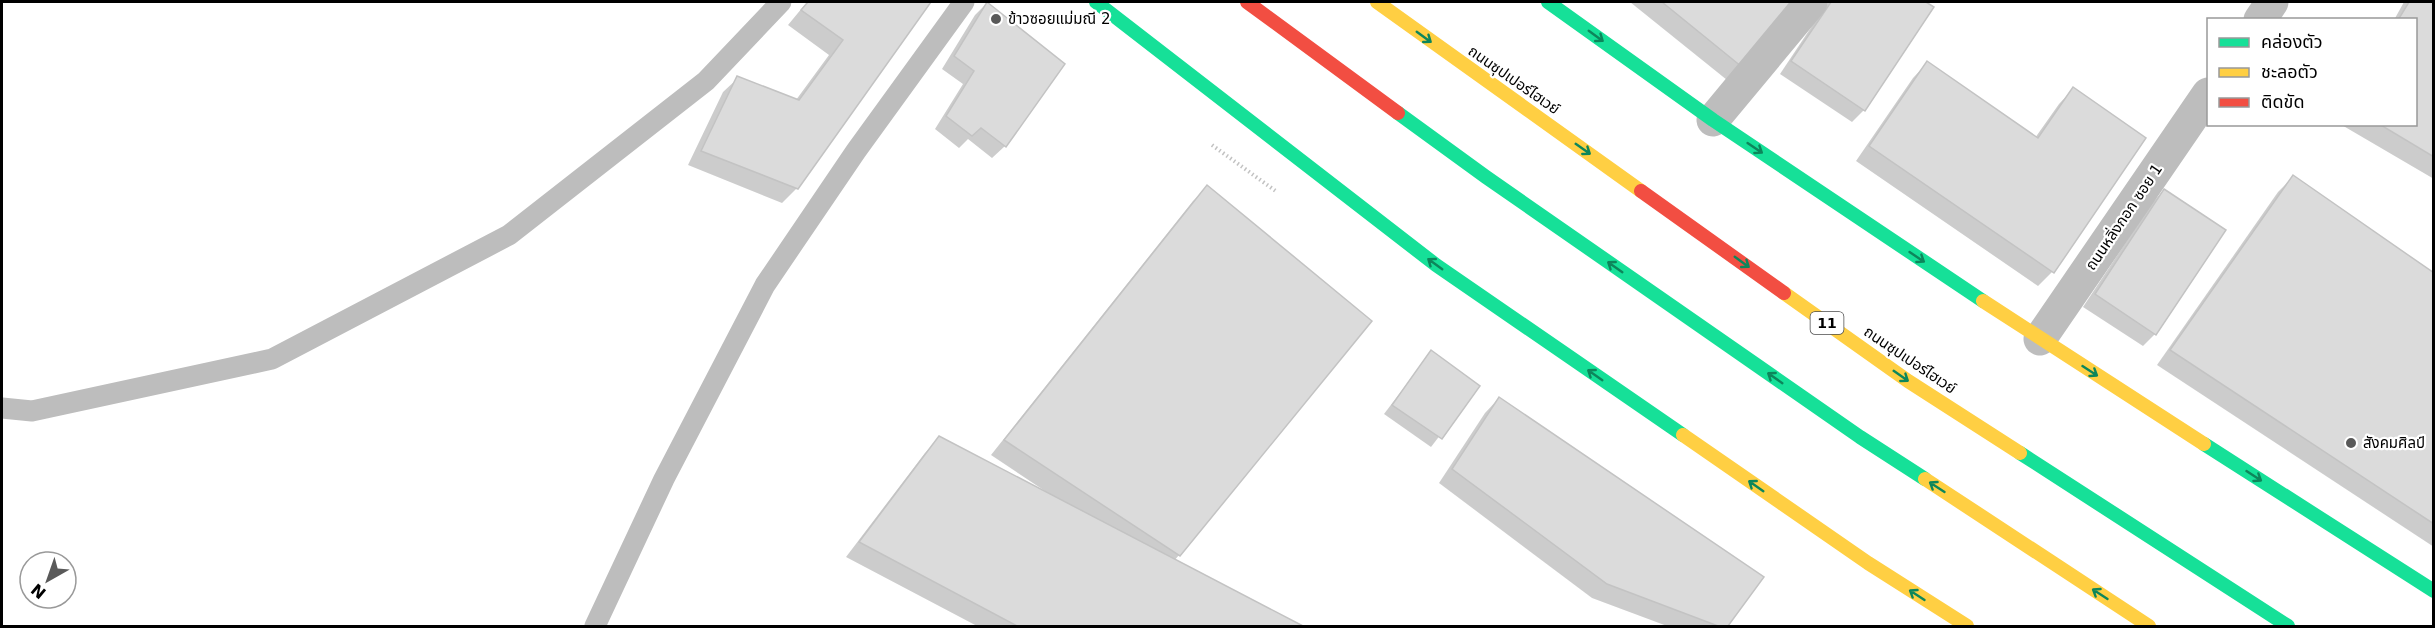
<svg xmlns="http://www.w3.org/2000/svg" width="2435" height="628" font-family="'DejaVu Sans','Noto Sans Thai',sans-serif">
  <style>
    .shadow { fill: #0003 }
    .building { fill: #dbdbdb; stroke: #c3c3c3; stroke-width: 1.5 }
    .lines { fill: none; stroke-linecap: round; stroke-linejoin: round }
    .path { stroke: #c2c2c2; stroke-width: 4; stroke-dasharray: 1.5 3; stroke-linecap: butt }
    .lane { stroke: #bdbdbd; stroke-width: 21 }
    .street { stroke: #bdbdbd; stroke-width: 33 }
    .fast { stroke: #16e098; stroke-width: 14 }
    .slow { stroke: #ffcf43; stroke-width: 14 }
    .jam { stroke: #f24e42; stroke-width: 14 }
    .oneway { stroke: #0d865b }
    .poi-dot { fill: #595959; stroke: #fff; stroke-width: 2 }
    .labels { text-anchor: middle; dominant-baseline: central; stroke-width: 4.5; stroke-linejoin: round; paint-order: stroke }
    .shield { fill: #fff; stroke: #4c4c4c; stroke-width: 1.5 }
    .shield-label { font-size: 14px; font-weight: bold; fill: #000 }
    .poi-label { font-size: 15px; fill: #000; stroke: #fff; text-anchor: start }
    .street-label { font-size: 15px; fill: #000; stroke: #fff }
  </style>
  <rect width="100%" height="100%" fill="#fff"/>
  <!-- shadow -->
  <g class="shadow">
    <polygon points="807,2 930,2 797,188 782,203 688,165 723,92 738,78 796,100 829,55 788,25"/>
    <polygon points="1630,2 1793,2 1727,80"/>
    <polygon points="1828,2 1923,2 1932,7 1864,110 1852,122 1780,74"/>
    <polygon points="2404,2 2434,2 2434,179 2340,124 2416,124 2416,20 2394,20"/>
    <polygon points="987,3 1005,146 992,158 968,139 959,148 935,129 963,84 942,69 975,15"/>
    <polygon points="1927,63 2035,138 2059,104 2073,89 2144,138 2052,272 2038,286 1856,161 1913,78"/>
    <polygon points="2293,177 2434,275 2434,547 2157,365 2278,192"/>
    <polygon points="1208,187 1179,555 1174,561 1300,626 977,626 846,557 925,453 940,438 1044,493 1045,491 991,455 1193,201"/>
    <polygon points="2164,190 2155,334 2143,346 2083,307 2152,203"/>
    <polygon points="1431,352 1478,386 1431,447 1384,414"/>
    <polygon points="1499,398 1762,578 1726,626 1667,626 1592,598 1439,483 1485,413"/>
  </g>
  <!-- building -->
  <g class="building">
    <polygon points="808,2 931,2 798,189 701,151 737,76 799,100 843,40 801,10"/>
    <polygon points="987,2 1065,64 1006,147 981,128 972,136 946,116 974,71 954,56"/>
    <polygon points="1662,2 1795,2 1742,67"/>
    <polygon points="1831,2 1926,2 1934,7 1865,111 1791,61"/>
    <polygon points="2409,2 2434,2 2434,157 2379,124 2416,124 2416,20 2398,20"/>
    <polygon points="1927,61 2038,138 2073,87 2146,138 2054,273 1869,146"/>
    <polygon points="2293,175 2434,273 2434,524 2170,350"/>
    <polygon points="1207,185 1372,321 1180,556 1004,440"/>
    <polygon points="2164,189 2226,230 2156,335 2095,294"/>
    <polygon points="1431,350 1480,386 1442,439 1392,405"/>
    <polygon points="1499,397 1764,577 1728,626 1718,626 1607,584 1452,469"/>
    <polygon points="939,436 1303,626 1017,626 859,542"/>
  </g>
  <g class="lines">
    <!-- path -->
    <polyline class="path" points="1212,145 1277,192"/>
    <!-- lane -->
    <g class="lane">
      <polyline points="2,408 32,411 272,359 509,235 706,81 781,2"/>
      <polyline points="595,626 664,479 765,285 856,151 964,2"/>
    </g>
    <!-- street -->
    <g class="street">
      <polyline points="2260,20 2272,2"/>
      <polyline points="1713,120 1811,2"/>
      <polyline points="2040,339 2208,94"/>
    </g>
    <!-- fast -->
    <g class="fast">
      <polyline points="1096,2 1436,265 1683,435"/>
      <polyline points="1548,2 1713,120 1983,301"/>
      <polyline points="1398,113 1486,177 1860,437 1925,479"/>
      <polyline points="2204,444 2434,591"/>
      <polyline points="2020,453 2288,626"/>
    </g>
    <!-- slow -->
    <g class="slow">
      <polyline points="1377,2 1641,191"/>
      <polyline points="1784,293 1908,381 2020,453"/>
      <polyline points="1983,301 2204,444"/>
      <polyline points="1683,435 1868,563 1967,626"/>
      <polyline points="1925,479 2149,626"/>
    </g>
    <!-- jam -->
    <g class="jam">
      <polyline points="1247,2 1398,113"/>
      <polyline points="1641,191 1784,293"/>
    </g>
  </g>
  <!-- one-way arrows -->
  <defs><path id="oneway-shaft" d="M-6 0H5M1.5-3L5.5 0L1.5 3" fill="none" stroke-width="1.6" stroke-linecap="round" stroke-linejoin="round" transform="scale(1.5)"/></defs>
  <g class="oneway">
    <use href="#oneway-shaft" transform="translate(1596 36) rotate(36)"/>
    <use href="#oneway-shaft" transform="translate(1424 37) rotate(36)"/>
    <use href="#oneway-shaft" transform="translate(1755 148) rotate(34)"/>
    <use href="#oneway-shaft" transform="translate(1583 149) rotate(35)"/>
    <use href="#oneway-shaft" transform="translate(1917 257) rotate(34)"/>
    <use href="#oneway-shaft" transform="translate(1742 262) rotate(36)"/>
    <use href="#oneway-shaft" transform="translate(1435 264) rotate(-144)"/>
    <use href="#oneway-shaft" transform="translate(1615 267) rotate(-145)"/>
    <use href="#oneway-shaft" transform="translate(2090 371) rotate(33)"/>
    <use href="#oneway-shaft" transform="translate(1595 375) rotate(-145)"/>
    <use href="#oneway-shaft" transform="translate(1901 376) rotate(35)"/>
    <use href="#oneway-shaft" transform="translate(1775 378) rotate(-145)"/>
    <use href="#oneway-shaft" transform="translate(2254 476) rotate(33)"/>
    <use href="#oneway-shaft" transform="translate(1756 486) rotate(-145)"/>
    <use href="#oneway-shaft" transform="translate(1937 487) rotate(-147)"/>
    <use href="#oneway-shaft" transform="translate(2100 594) rotate(-147)"/>
    <use href="#oneway-shaft" transform="translate(1917 595) rotate(-147)"/>
  </g>
  <!-- markers -->
  <g class="poi-dot">
    <circle cx="996" cy="19" r="6"/>
    <circle cx="2351" cy="443" r="6"/>
  </g>
  <g class="labels">
    <!-- shield labels -->
    <rect class="shield" x="1810.5" y="312" width="33" height="22" rx="4.5"/>
    <g class="shield-label">
      <text x="1827" y="323">11</text>
    </g>
    <!-- poi labels -->
    <g class="poi-label">
      <text x="1008" y="19">ข้าวซอยแม่มณี 2</text>
      <text x="2363" y="443">สังคมศิลป์</text>
    </g>
    <!-- street labels -->
    <g class="street-label">
      <text transform="translate(1514 80) rotate(35)">ถนนซุปเปอร์ไฮเวย์</text>
      <text transform="translate(2124 217) rotate(-56)">ถนนหลิ่งกอก ซอย 1</text>
      <text transform="translate(1910 360) rotate(34)">ถนนซุปเปอร์ไฮเวย์</text>
    </g>
  </g>
  <!-- border -->
  <rect width="2435" height="628" fill="none" stroke="#000000" stroke-width="6"/>
  <!-- legend -->
  <rect x="2207" y="18" width="210" height="108" fill="#ffffff" stroke="#999999" stroke-width="1.5"/>
  <rect x="2219" y="38" width="30" height="9" fill="#16e098" stroke="#999999" stroke-width="1.5"/>
  <text x="2261" y="48" font-size="18" fill="#000000">คล่องตัว</text>
  <rect x="2219" y="68" width="30" height="9" fill="#ffcf43" stroke="#999999" stroke-width="1.5"/>
  <text x="2261" y="78" font-size="18" fill="#000000">ชะลอตัว</text>
  <rect x="2219" y="98" width="30" height="9" fill="#f24e42" stroke="#999999" stroke-width="1.5"/>
  <text x="2261" y="108" font-size="18" fill="#000000">ติดขัด</text>
  <!-- north arrow -->
  <g transform="translate(48 580) rotate(220)"><circle r="28" fill="#ffffff" stroke="#999999" stroke-width="1.5"/>
  <path d="M0-4.5L10 22L0 15L-10 22Z" fill="#595959"/>
  <text y="-9" font-size="16" font-weight="bold" text-anchor="middle" fill="#000000">N</text>
  </g>
</svg>
